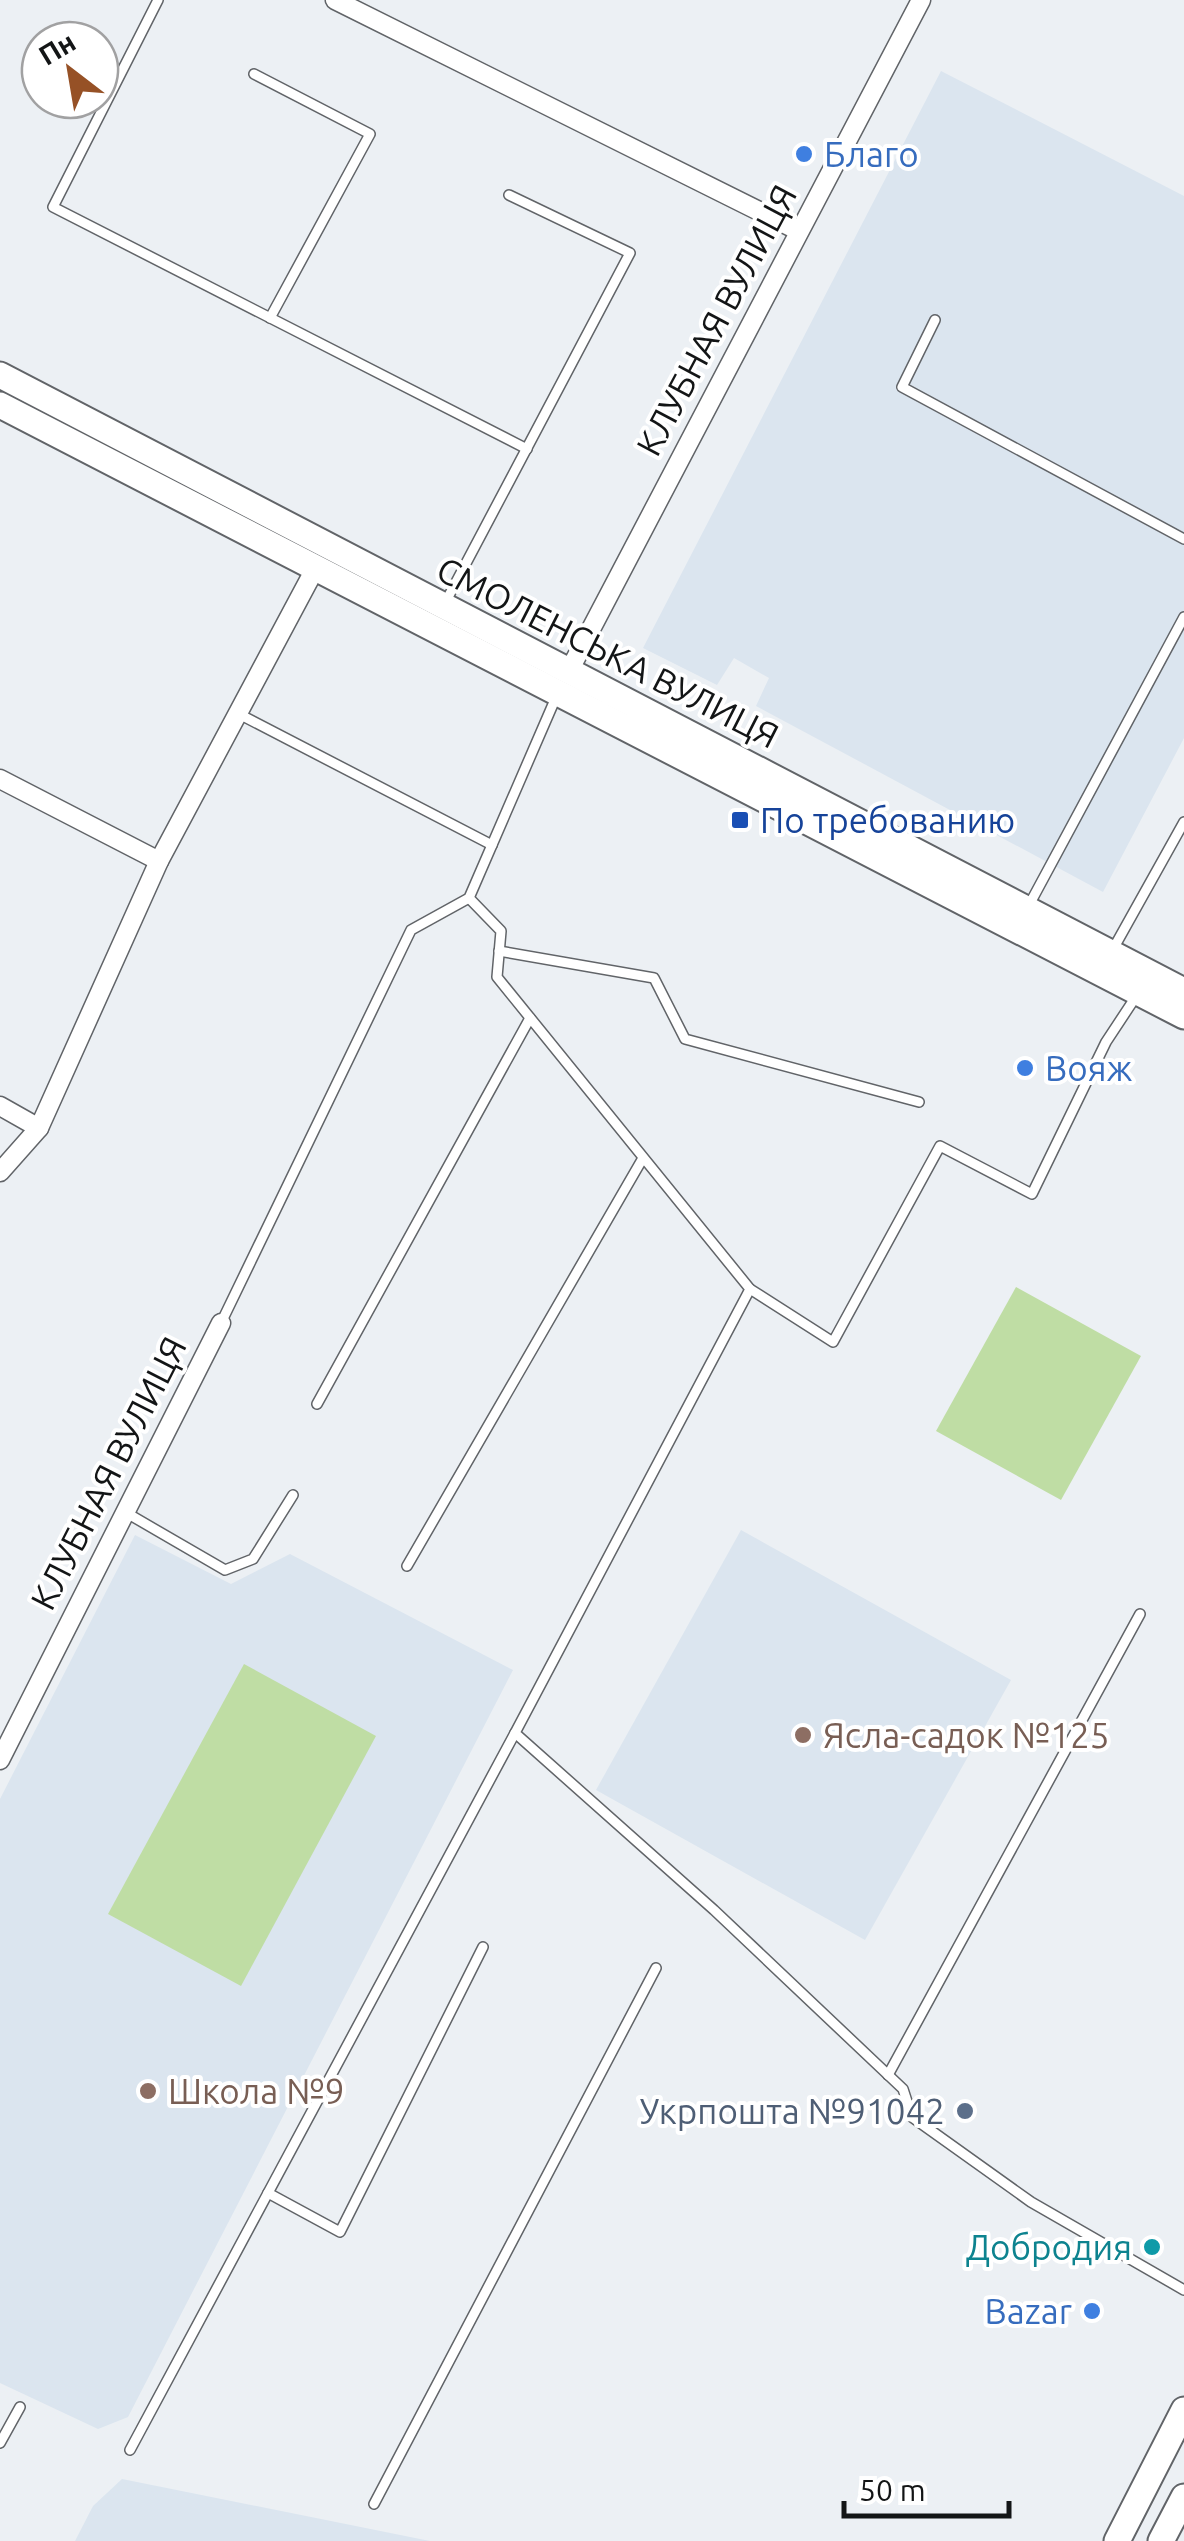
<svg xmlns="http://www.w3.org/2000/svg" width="1184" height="2541" font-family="Ubuntu,sans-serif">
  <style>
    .built { fill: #dbe5ef }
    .green { fill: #bfdda4 }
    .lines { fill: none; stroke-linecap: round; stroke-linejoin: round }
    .lane-casing { stroke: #616468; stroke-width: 12 }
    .street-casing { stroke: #616468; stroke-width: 21 }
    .secondary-casing { stroke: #616468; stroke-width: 29 }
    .lane { stroke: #fff; stroke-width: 9 }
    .street { stroke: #fff; stroke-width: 18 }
    .secondary { stroke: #fff; stroke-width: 25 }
    .shop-dot { fill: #3f7fe0; stroke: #fff; stroke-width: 4 }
    .transit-dot { fill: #1a4fb4; stroke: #fff; stroke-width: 4 }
    .education-dot { fill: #8d6e63; stroke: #fff; stroke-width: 4 }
    .service-dot { fill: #5c6f8a; stroke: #fff; stroke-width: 4 }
    .culture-dot { fill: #0f9aa8; stroke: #fff; stroke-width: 4 }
    .labels { text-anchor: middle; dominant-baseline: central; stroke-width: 8; stroke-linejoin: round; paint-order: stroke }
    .shop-label { font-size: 35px; fill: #366cbe; stroke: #fff; text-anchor: start }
    .street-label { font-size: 35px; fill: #131516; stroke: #fff }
    .transit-label { font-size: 35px; fill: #164399; stroke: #fff; text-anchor: start }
    .education-label { font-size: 35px; fill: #785e54; stroke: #fff; text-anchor: start }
    .service-label { font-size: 35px; fill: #4e5e75; stroke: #fff; text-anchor: end }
    .culture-label { font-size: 35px; fill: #0d838f; stroke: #fff; text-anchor: end }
  </style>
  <rect width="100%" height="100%" fill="#ecf0f4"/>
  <!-- built -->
  <g class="built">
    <polygon points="941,71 1184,196 1184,738 1103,892 756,706 769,678 734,658 717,685 643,648"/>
    <polygon points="741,1530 1011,1680 865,1940 596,1790"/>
    <polygon points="135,1535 231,1584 290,1554 513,1670 128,2417 98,2429 0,2383 0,1799"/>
    <polygon points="122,2479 430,2541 75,2541 93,2506"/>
  </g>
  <!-- green -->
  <g class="green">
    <polygon points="1016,1287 1141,1356 1061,1500 936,1431"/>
    <polygon points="244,1664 376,1736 241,1986 108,1914"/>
  </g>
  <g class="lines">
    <defs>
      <g id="lane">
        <polyline points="158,0 53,207 527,449"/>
        <polyline points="254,74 370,134 270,318"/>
        <polyline points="935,320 902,387 1184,539"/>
        <polyline points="445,603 630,253 509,195"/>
        <polyline points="237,713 492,845"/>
        <polyline points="469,898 501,931 497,977 750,1289 515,1733 714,1910 903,2089 912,2117 1031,2202 1184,2290"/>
        <polyline points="1028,907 1184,617"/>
        <polyline points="499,951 654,978 685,1039 919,1102"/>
        <polyline points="1112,951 1184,822"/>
        <polyline points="750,1289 833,1342 940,1146 1032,1194 1106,1042 1137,995"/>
        <polyline points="221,1323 411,930 469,898 557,695"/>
        <polyline points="317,1404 530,1018"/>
        <polyline points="125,1512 225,1570 253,1559 293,1495"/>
        <polyline points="407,1566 643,1158"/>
        <polyline points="888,2075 1140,1614"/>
        <polyline points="268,2193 340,2232 483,1947"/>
        <polyline points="0,2443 20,2407"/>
        <polyline points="130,2450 515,1733"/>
        <polyline points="374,2504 656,1968"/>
      </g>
      <g id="street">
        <polyline points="335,0 799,231"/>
        <polyline points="569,671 921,0"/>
        <polyline points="0,779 159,861"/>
        <polyline points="0,1106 39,1128"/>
        <polyline points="0,1172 39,1128 159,861 316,567"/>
        <polyline points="0,1760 221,1323"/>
      </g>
      <g id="secondary">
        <polyline points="0,375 1184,991"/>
        <polyline points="0,405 1184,1016"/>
        <polyline points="1117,2541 1184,2410"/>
        <polyline points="1161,2541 1184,2497"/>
      </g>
    </defs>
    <!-- lane casing -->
    <use href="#lane" class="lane-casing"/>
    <!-- street casing -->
    <use href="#street" class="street-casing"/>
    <!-- secondary casing -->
    <use href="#secondary" class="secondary-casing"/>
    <!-- lane -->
    <use href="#lane" class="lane"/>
    <!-- street -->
    <use href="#street" class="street"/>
    <!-- secondary -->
    <use href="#secondary" class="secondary"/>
  </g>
  <!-- markers -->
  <g class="shop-dot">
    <circle cx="804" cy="154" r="10"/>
    <circle cx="1025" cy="1068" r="10"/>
    <circle cx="1092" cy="2311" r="10"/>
  </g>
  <rect class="transit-dot" x="730" y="810" width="20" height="20" rx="5"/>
  <g class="education-dot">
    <circle cx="803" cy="1735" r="10"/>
    <circle cx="148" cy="2091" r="10"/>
  </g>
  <circle class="service-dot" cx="965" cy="2111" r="10"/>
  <circle class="culture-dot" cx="1152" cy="2247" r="10"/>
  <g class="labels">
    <!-- shop labels -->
    <g class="shop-label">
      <text x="824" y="154">Благо</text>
      <text x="1045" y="1068">Вояж</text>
      <text x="1072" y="2311" text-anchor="end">Bazar</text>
    </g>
    <!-- street labels -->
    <g class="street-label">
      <text transform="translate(716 320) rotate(-62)">КЛУБНАЯ ВУЛИЦЯ</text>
      <text transform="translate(608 652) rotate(27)">СМОЛЕНСЬКА ВУЛИЦЯ</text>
      <text transform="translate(108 1473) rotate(-63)">КЛУБНАЯ ВУЛИЦЯ</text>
    </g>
    <!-- transit labels -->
    <g class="transit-label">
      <text x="760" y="820">По требованию</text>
    </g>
    <!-- education labels -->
    <g class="education-label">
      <text x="823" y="1735">Ясла-садок №125</text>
      <text x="168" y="2091">Школа №9</text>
    </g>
    <!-- service labels -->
    <g class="service-label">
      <text x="945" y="2111">Укрпошта №91042</text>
    </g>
    <!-- culture labels -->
    <g class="culture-label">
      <text x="1132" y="2247">Добродия</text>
    </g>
  </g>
  <!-- north arrow -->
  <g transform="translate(70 70) rotate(329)"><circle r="48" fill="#ffffff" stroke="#a1a1a2" stroke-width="2.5"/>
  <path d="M0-8L18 38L0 25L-18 38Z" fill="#965126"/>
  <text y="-15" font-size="28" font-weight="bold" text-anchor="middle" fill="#131516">Пн</text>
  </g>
  <!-- scale -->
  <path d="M844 2501v15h165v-15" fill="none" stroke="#131516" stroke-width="5"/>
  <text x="859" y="2501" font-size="30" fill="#131516" stroke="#ffffff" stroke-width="8" paint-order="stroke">50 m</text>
</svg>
